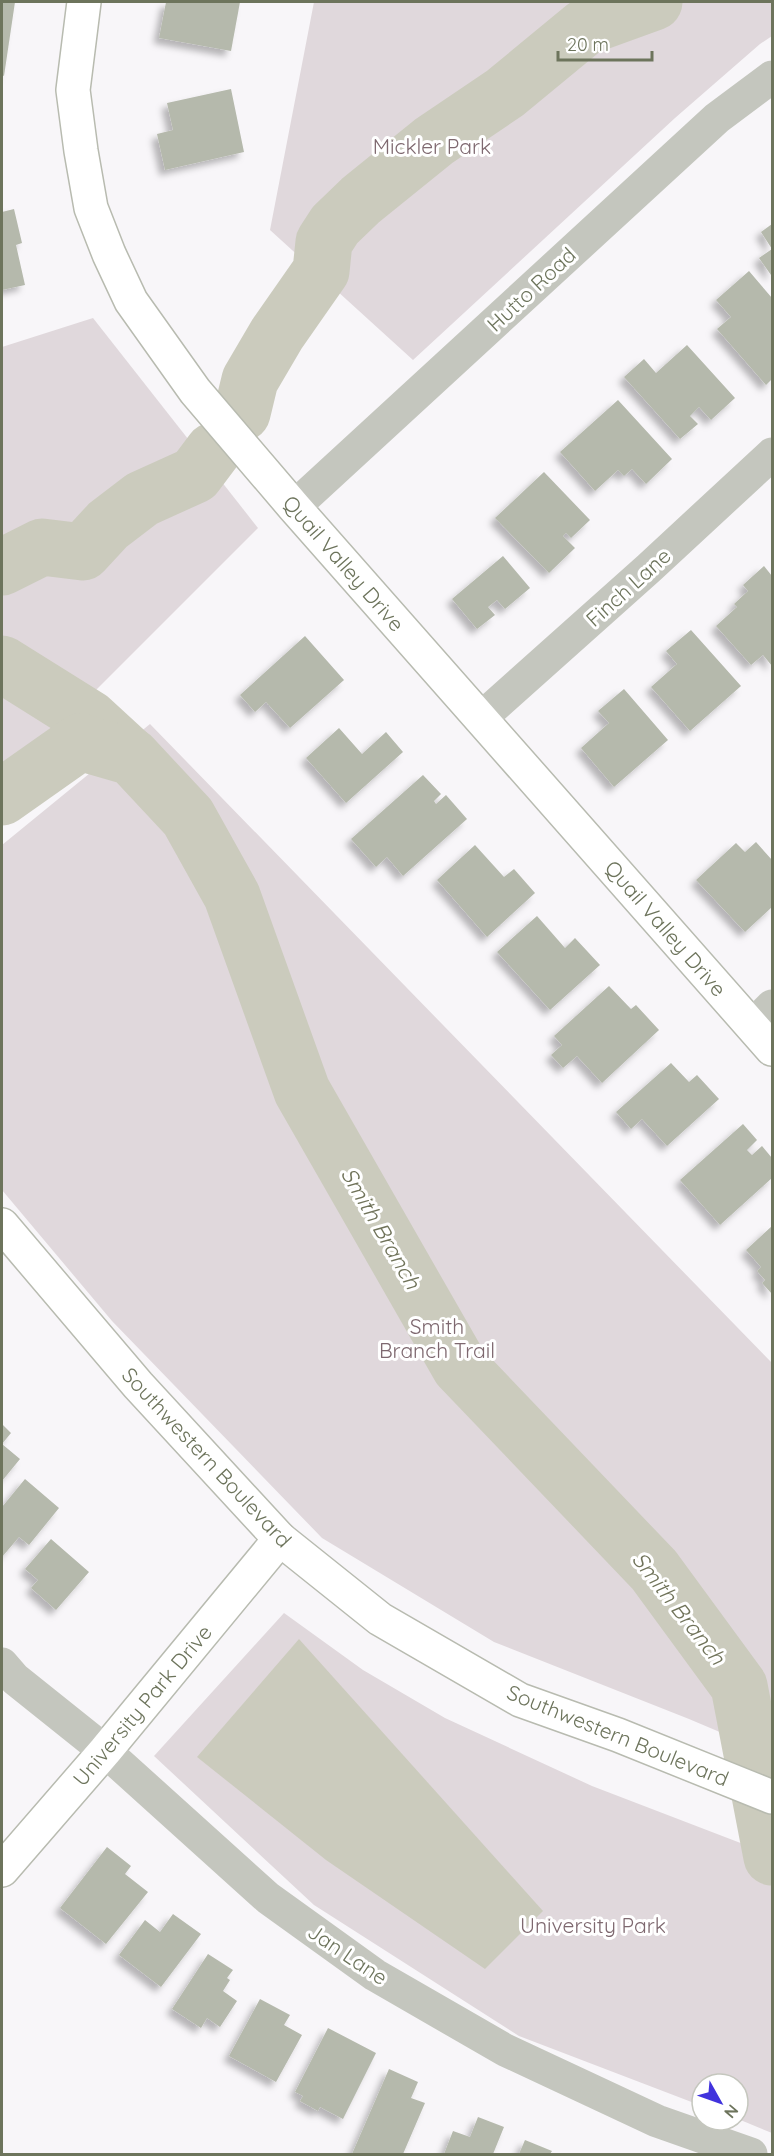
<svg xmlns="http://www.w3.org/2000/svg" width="774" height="2156" font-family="Quicksand,sans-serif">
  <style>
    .green { fill: #e0d8dc }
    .water { fill: #cbcbbd }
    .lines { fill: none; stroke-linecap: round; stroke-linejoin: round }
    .river { stroke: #cbcbbd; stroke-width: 57 }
    .building { fill: #b5b9ac; filter: url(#shadow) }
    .secondary-casing { stroke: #b8bbb0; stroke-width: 36 }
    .street { stroke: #c4c6be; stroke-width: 33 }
    .secondary { stroke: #fff; stroke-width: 33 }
    .labels { text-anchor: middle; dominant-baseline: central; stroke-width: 6; stroke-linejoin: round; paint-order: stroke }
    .park-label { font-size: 21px; fill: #7e686f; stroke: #fff }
    .street-label { font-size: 21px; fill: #6d745c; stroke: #fff }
    .water-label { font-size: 22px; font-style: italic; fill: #70735a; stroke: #fff }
  </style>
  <defs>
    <filter id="shadow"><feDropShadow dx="-5.5" dy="5.5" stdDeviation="3" flood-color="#0004"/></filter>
  </defs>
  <rect width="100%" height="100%" fill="#f8f6f9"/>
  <!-- green -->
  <g class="green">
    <polygon points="314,2 772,2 772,36 760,44 675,118 413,360 270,230"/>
    <polygon points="93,318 258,528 2,784 2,347"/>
    <polygon points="150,724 772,1363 772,1754 689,1719 494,1642 322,1538 112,1321 2,1190 2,845"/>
    <polygon points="284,1613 363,1670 445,1718 592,1786 772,1855 772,2133 738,2119 738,2084 702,2084 702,2106 519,2036 314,1905 154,1756"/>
  </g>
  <!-- water -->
  <polygon class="water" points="299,1639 543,1911 485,1969 326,1860 197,1757"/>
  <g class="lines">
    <!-- river -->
    <g class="river">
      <polyline points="242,413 250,380 277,334 321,271 324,242 335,225 361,200 434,141 505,93 585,27 654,2"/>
      <polyline points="2,567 42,547 83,552 108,525 142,499 195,475 213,451"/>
      <polyline points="2,664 90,719 127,753"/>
      <polyline points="2,797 80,742 132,757 188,817 232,896 302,1091 460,1367 654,1570 739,1686 772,1857"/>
    </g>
  </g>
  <!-- building -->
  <g class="building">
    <polygon points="2,2 15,2 4,76 2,75"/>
    <polygon points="166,2 240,2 231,51 159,38"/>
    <polygon points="231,89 244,152 165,170 157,134 173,130 167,103"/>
    <polygon points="14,209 22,243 16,245 25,285 2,290 2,212"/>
    <polygon points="772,224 772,274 771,275 759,258 772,249 761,232"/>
    <polygon points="749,271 772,298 772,379 766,385 717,329 731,317 716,300"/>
    <polygon points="687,345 735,398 711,420 699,407 690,416 698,424 680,439 624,377 644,359 656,373"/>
    <polygon points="618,400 672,459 646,484 632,469 624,476 618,470 595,491 560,452"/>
    <polygon points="544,472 590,520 571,538 566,533 563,536 575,548 549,573 495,518"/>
    <polygon points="503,556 530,588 505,609 497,600 488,607 495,615 477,629 452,599"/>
    <polygon points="764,566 772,576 772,666 763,655 751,665 716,626 737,607 734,604 748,591 743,585"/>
    <polygon points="691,630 741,686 690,731 651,687 677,664 666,651"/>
    <polygon points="305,636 344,680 290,728 266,702 255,712 240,695"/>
    <polygon points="624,689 668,740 614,787 581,748 609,723 598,711"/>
    <polygon points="339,728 362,754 386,732 403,752 346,803 306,758"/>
    <polygon points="423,775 441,794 434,801 436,804 446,795 467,819 403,876 387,857 376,867 351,839"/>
    <polygon points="756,842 772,860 772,907 745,932 696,880 736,843 745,852"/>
    <polygon points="475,845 504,877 514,869 535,893 487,937 437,880"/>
    <polygon points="537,916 565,948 575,938 600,965 550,1010 497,952"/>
    <polygon points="609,986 631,1009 636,1005 659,1030 602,1083 577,1056 563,1068 551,1055 562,1045 554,1036"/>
    <polygon points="671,1063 689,1082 697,1075 719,1099 667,1146 642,1119 631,1129 616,1112"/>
    <polygon points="743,1124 757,1140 747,1150 752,1155 762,1146 772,1158 772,1178 720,1225 680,1180"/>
    <polygon points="772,1226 772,1294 762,1283 765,1280 757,1271 761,1267 746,1250"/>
    <polygon points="2,1424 11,1433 2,1444 20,1459 2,1481"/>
    <polygon points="25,1479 59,1508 29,1545 19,1537 2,1557 2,1507"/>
    <polygon points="51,1539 89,1572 56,1610 31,1588 38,1580 25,1569"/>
    <polygon points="107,1847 131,1866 125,1874 148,1892 106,1944 60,1908"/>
    <polygon points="173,1914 201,1934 161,1987 119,1955 145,1920 160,1932"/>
    <polygon points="208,1954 233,1970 227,1978 230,1980 223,1991 237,2001 220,2027 207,2018 201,2028 172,2009"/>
    <polygon points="260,1999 290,2015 284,2025 302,2035 276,2082 229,2056"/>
    <polygon points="328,2028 376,2053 343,2119 320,2107 318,2111 300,2101 303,2096 295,2092"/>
    <polygon points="389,2069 418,2082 411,2098 425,2103 403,2154 352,2154"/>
    <polygon points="478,2117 504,2127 493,2154 444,2154 453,2131 470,2137"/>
    <polygon points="525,2140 552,2151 550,2154 519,2154"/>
  </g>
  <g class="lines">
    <defs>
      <g id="secondary">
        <polyline points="84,2 73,90 81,151 91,208 109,254 131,301 195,391 294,507 772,1049"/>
        <polyline points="2,1225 138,1385 280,1539 380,1619 520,1700 618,1735 772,1797"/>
        <polyline points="2,1870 105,1751 280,1539"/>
      </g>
    </defs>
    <!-- secondary casing -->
    <use href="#secondary" class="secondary-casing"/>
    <!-- street -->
    <g class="street">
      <polyline points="294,507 717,118 772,77"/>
      <polyline points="481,718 649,568 772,454"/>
      <polyline points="752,1026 772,1006"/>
      <polyline points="2,1664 15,1679 105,1751 268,1898 375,1975 505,2050 657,2121 751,2154"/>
    </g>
    <!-- secondary -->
    <use href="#secondary" class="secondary"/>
  </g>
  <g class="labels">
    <!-- park labels -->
    <g class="park-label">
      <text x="432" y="146">Mickler Park</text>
      <text x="437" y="1326">Smith<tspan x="437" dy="24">Branch Trail</tspan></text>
      <text x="593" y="1925">University Park</text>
    </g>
    <!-- street labels -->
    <g class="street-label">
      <text transform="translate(531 289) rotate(-43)">Hutto Road</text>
      <text transform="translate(344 563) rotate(49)">Quail Valley Drive</text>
      <text transform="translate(628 587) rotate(-42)">Finch Lane</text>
      <text transform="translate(666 928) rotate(49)">Quail Valley Drive</text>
      <text transform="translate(207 1457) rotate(47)">Southwestern Boulevard</text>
      <text transform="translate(142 1705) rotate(-50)">University Park Drive</text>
      <text transform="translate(618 1735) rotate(22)">Southwestern Boulevard</text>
      <text transform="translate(348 1954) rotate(34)">Jan Lane</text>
    </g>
    <!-- water labels -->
    <g class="water-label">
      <text transform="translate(381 1228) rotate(60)">Smith Branch</text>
      <text transform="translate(679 1608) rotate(52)">Smith Branch</text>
    </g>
  </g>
  <!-- border -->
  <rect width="774" height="2156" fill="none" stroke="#6d745c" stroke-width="6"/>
  <!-- north arrow -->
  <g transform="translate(720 2102) rotate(130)"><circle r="28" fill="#ffffff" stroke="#c5c7be" stroke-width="1.5"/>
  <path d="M0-4.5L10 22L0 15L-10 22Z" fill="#4133dd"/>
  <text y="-9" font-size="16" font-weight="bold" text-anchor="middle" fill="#6d745c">N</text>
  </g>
  <!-- scale -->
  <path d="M558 51v9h94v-9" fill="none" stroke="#6d745c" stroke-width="3"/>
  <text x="567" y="51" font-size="18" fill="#6d745c" stroke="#ffffff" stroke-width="4.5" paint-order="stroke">20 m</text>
</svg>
